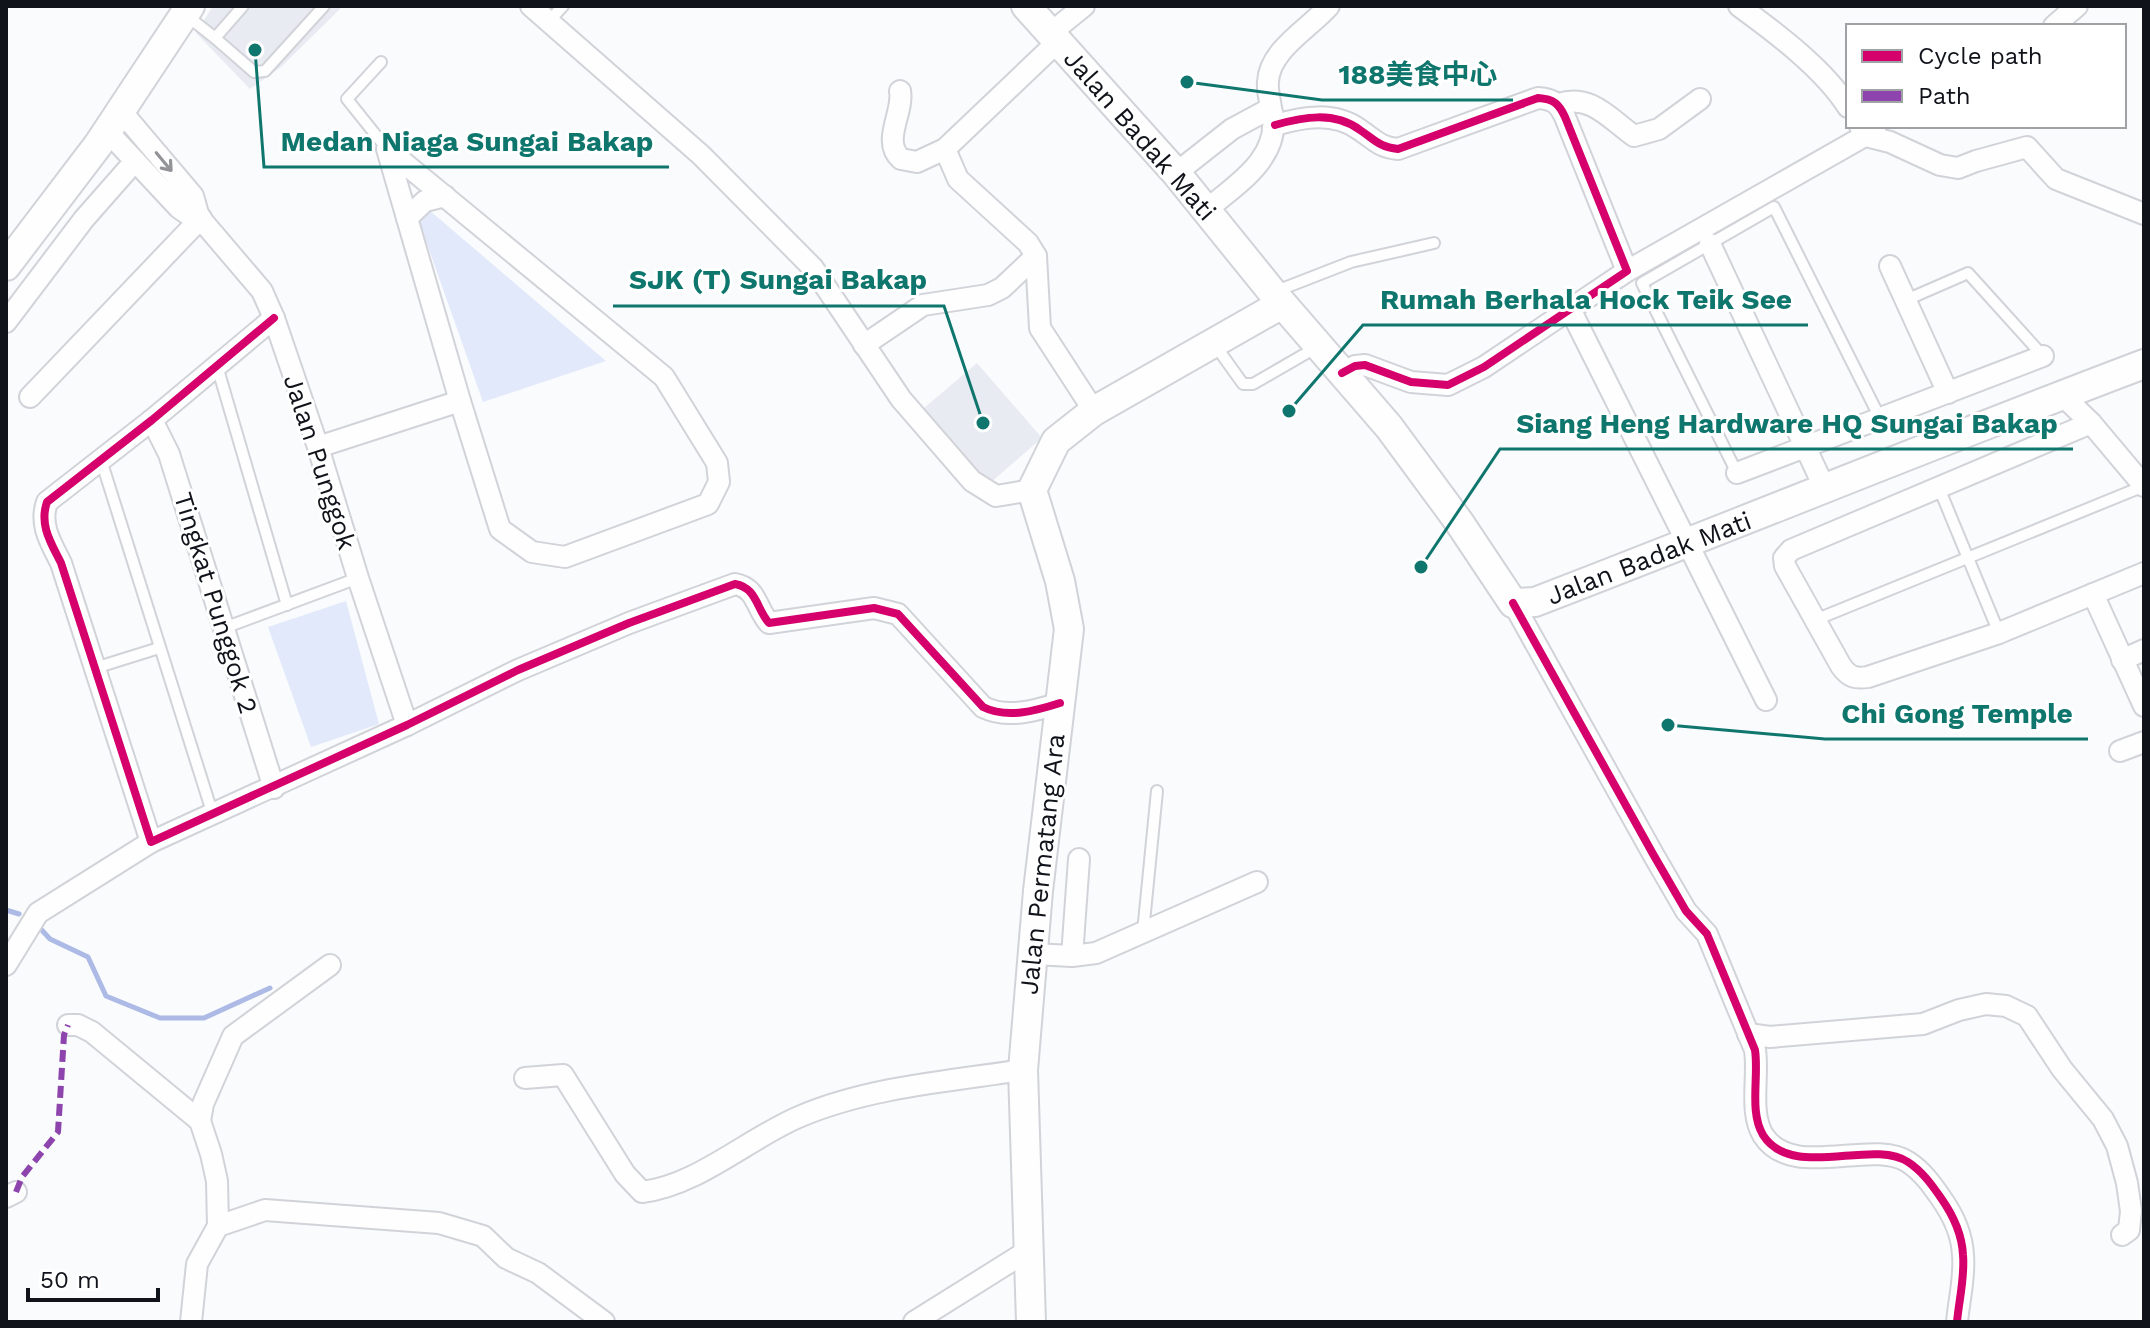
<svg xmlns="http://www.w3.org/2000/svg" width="2150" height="1328" font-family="'Work Sans','Noto Sans SC',sans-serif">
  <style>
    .built { fill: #e8ebf2 }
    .green { fill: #e2e9fb }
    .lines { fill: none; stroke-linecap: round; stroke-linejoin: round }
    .stream { stroke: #acbae5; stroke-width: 5 }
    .service-casing { stroke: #d1d3d8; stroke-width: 14 }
    .minor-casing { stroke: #d1d3d8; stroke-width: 24 }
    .secondary-casing { stroke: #d1d3d8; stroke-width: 32 }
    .service { stroke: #fefeff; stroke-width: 10 }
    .minor { stroke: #fefeff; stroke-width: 20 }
    .secondary { stroke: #fefeff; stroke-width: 28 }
    .quiet { stroke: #8e44ad; stroke-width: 6; stroke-dasharray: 12 6; stroke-linecap: butt }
    .cycleway-casing { stroke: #fff; stroke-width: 13 }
    .cycleway { stroke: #d6006c; stroke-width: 8 }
    .oneway { stroke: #939498 }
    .labels { text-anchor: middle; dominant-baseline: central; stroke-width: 6; stroke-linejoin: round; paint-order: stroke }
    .street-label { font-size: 26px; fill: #11131b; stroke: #fff }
    .leader { fill: none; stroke: #0f766e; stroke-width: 3 }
    .callout-dot { fill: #0f766e; stroke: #fff; stroke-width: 3 }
    .callout-label { font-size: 28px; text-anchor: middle; font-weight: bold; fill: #0f766e; stroke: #fff; stroke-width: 6; stroke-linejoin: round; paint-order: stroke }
  </style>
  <rect width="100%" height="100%" fill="#f9fbfd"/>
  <!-- built -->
  <g class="built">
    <polygon points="213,6 343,6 281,67 250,89 196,33"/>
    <polygon points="977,363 1042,438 989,484 924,408"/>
  </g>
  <!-- green -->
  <g class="green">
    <polygon points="409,193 606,361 483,402"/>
    <polygon points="346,601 379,724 311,747 268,627"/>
  </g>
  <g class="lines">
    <!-- stream -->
    <g class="stream">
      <polyline points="6,910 19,914"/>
      <polyline points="38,926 50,939 88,957 106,996 160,1018 204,1018 270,988"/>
    </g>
    <defs>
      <g id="service">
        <polyline points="186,15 215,38 243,6"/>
        <polyline points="550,20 563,6"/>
        <polyline points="215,38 254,72 265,71 324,6"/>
        <polyline points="381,62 347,99 387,149"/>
        <polyline points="1274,292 1351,262 1434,243"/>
        <polyline points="1906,300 1968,273 2043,356"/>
        <polyline points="1215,345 1243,384 1253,384 1317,347"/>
        <polyline points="217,366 287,605"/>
        <polyline points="101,460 213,815"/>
        <polyline points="1737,473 1642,283 1774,207 1880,418"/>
        <polyline points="1939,488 1999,633"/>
        <polyline points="1815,620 2144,486"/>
        <polyline points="224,628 358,578"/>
        <polyline points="95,668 159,648"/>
        <polyline points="1143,932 1157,791"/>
      </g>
      <g id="minor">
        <polyline points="531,6 701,155 813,268 901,399 972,481 996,496 1032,490"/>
        <path d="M1739 6C1776 33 1824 69 1848 107"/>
        <polyline points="2054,26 2077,6"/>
        <path d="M900 91C904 113 881 141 901 159L917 162 945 149 1050 49 1058 27 1084 6"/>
        <path d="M1559 104C1590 93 1610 119 1634 136L1659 129 1700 99"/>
        <polyline points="121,111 193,196 199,217 262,291 274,318 318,447 358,578 407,725"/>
        <path d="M1275 125C1303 117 1334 111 1360 130 1375 140 1379 147 1398 149L1538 98C1554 99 1559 104 1565 117L1627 271 1484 367 1448 385 1411 382 1365 365 1355 366 1342 373"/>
        <polyline points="1860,126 1866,136 1890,142 1940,165 1958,168 1976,161 2027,147 2056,179 2144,214"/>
        <polyline points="107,131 179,208 189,215 199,217"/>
        <polygon points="387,149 664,377 717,463 719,482 708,504 565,557 532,552 500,529 460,401"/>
        <polyline points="945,149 958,179 1028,243 1036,256 1040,328 1094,411"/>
        <path d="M1176 173 1232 129 1271 108C1270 100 1267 90 1268 82 1269 50 1310 28 1329 6"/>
        <path d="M1206 210C1236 185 1282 157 1272 112"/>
        <polyline points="407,218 425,201 445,196"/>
        <polyline points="1710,244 1825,489"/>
        <polyline points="1890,266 1948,393"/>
        <polyline points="1627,271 1875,130"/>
        <polyline points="1570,309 1766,700"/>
        <path d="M274 318 152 420 47 502C39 525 51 543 61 563L151 842 407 725 518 670 629 623 735 584C757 588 756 608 769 623L874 608 898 614 983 707C1007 719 1035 711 1060 703"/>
        <polyline points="6,322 84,219 135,161"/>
        <polyline points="864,345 923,305 988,295 1002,288 1036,256"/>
        <polyline points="2062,395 2091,423 2144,486"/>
        <polyline points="30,397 201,218"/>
        <polyline points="152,420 169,454 274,788"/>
        <path d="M2091 423 1791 550 1784 558 1785 566 1841 666C1849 677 1855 679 1868 677L1999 633 2144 573"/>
        <polyline points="318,447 460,401"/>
        <polyline points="1737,473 2043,356"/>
        <polyline points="2093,594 2144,706"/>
        <path d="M1513 603 1653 854 1686 911 1707 934 1755 1050C1759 1076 1749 1112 1763 1135 1792 1181 1872 1138 1908 1162 1922 1171 1932 1185 1941 1198 1953 1215 1962 1233 1963 1255 1965 1277 1959 1300 1957 1322"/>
        <polyline points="2122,660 2144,650"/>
        <polyline points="2120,751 2144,742"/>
        <polyline points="1033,954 1072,956 1096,953 1257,882"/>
        <polyline points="1072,956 1079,859"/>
        <polyline points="6,965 38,913 151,842"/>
        <polyline points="68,1025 78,1025 92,1032 200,1121 211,1154 217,1181 218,1226 197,1264 191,1322"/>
        <polyline points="1748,1034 1770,1037 1923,1024 1959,1010 1986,1004 2006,1006 2027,1016 2062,1069 2103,1119 2117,1146 2127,1183 2131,1211 2129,1230 2122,1235"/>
        <path d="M525 1078 563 1075 625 1174 642 1192C697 1186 750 1137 801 1116 870 1087 950 1081 1023 1070"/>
        <polyline points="200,1121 203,1104 233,1036 330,965"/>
        <polyline points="6,1197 16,1192"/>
        <polyline points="218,1226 265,1210 439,1223 483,1236 506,1258 538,1273 604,1322"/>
        <polyline points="914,1322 1029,1250"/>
      </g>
      <g id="secondary">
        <path d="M1026 6 1176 173 1273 293 1389 427 1459 522 1513 603 1535 602C1738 524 1940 441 2144 364"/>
        <polyline points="6,266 98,145 190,6"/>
        <polyline points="1031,1322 1023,1070 1038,891 1069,629 1060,581 1032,490 1056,441 1094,411 1282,304"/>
      </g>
    </defs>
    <!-- service casing -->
    <use href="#service" class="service-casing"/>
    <!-- minor casing -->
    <use href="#minor" class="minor-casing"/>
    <!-- secondary casing -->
    <use href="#secondary" class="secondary-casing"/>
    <!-- service -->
    <use href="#service" class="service"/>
    <!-- minor -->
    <use href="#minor" class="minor"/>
    <!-- secondary -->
    <use href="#secondary" class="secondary"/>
    <!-- quiet -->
    <polyline class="quiet" points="16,1192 22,1177 58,1132 64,1035 68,1025"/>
    <defs>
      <g id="cycleway">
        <path d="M1275 125C1303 117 1334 111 1360 130 1375 140 1379 147 1398 149L1538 98C1554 99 1559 104 1565 117L1627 271 1484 367 1448 385 1411 382 1365 365 1355 366 1342 373"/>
        <path d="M274 318 152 420 47 502C39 525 51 543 61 563L151 842 407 725 518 670 629 623 735 584C757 588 756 608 769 623L874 608 898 614 983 707C1007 719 1035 711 1060 703"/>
        <path d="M1513 603 1653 854 1686 911 1707 934 1755 1050C1759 1076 1749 1112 1763 1135 1792 1181 1872 1138 1908 1162 1922 1171 1932 1185 1941 1198 1953 1215 1962 1233 1963 1255 1965 1277 1959 1300 1957 1322"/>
      </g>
    </defs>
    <!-- cycleway casing -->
    <use href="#cycleway" class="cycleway-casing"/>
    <!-- cycleway -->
    <use href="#cycleway" class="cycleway"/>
  </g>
  <!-- one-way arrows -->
  <defs><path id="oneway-shaft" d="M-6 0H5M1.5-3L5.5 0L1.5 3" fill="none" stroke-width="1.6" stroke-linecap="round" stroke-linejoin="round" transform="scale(2)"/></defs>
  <use class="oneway" href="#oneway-shaft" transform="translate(164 162) rotate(50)"/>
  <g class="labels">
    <!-- street labels -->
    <g class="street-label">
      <text transform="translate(1140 135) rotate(49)">Jalan Badak Mati</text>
      <text transform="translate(320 462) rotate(72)">Jalan Punggok</text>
      <text transform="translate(1649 558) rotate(-21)">Jalan Badak Mati</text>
      <text transform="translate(216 603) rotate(73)">Tingkat Punggok 2</text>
      <text transform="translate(1042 864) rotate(-84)">Jalan Permatang Ara</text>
    </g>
  </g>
  <!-- callouts -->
  <path class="leader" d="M1187 82L1322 100H1513M255 50L264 167H669M983 423L944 306H613M1289 411L1363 325H1808M1421 567L1500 449H2073M1668 725L1825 739H2088"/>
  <g class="callout-dot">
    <circle cx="1187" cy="82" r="8"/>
    <circle cx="255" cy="50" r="8"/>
    <circle cx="983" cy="423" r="8"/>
    <circle cx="1289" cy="411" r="8"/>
    <circle cx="1421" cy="567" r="8"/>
    <circle cx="1668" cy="725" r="8"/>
  </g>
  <g class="callout-label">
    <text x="1418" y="84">188美食中心</text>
    <text x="467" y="151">Medan Niaga Sungai Bakap</text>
    <text x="778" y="289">SJK (T) Sungai Bakap</text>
    <text x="1586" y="309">Rumah Berhala Hock Teik See</text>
    <text x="1787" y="433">Siang Heng Hardware HQ Sungai Bakap</text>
    <text x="1957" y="723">Chi Gong Temple</text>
  </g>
  <!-- border -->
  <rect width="2150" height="1328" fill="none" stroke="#11131b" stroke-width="16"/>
  <!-- legend -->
  <rect x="1846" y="24" width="280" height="104" fill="#ffffff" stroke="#a0a1a4" stroke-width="2"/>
  <rect x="1862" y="50" width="40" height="12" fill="#d6006c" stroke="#a0a1a4" stroke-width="2"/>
  <text x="1918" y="64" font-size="24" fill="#11131b">Cycle path</text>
  <rect x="1862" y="90" width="40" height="12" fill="#8e44ad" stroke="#a0a1a4" stroke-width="2"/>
  <text x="1918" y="104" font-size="24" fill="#11131b">Path</text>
  <!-- scale -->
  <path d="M28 1288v12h130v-12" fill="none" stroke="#11131b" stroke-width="4"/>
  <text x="40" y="1288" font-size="24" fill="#11131b" stroke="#ffffff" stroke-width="6" paint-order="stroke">50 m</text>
</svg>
